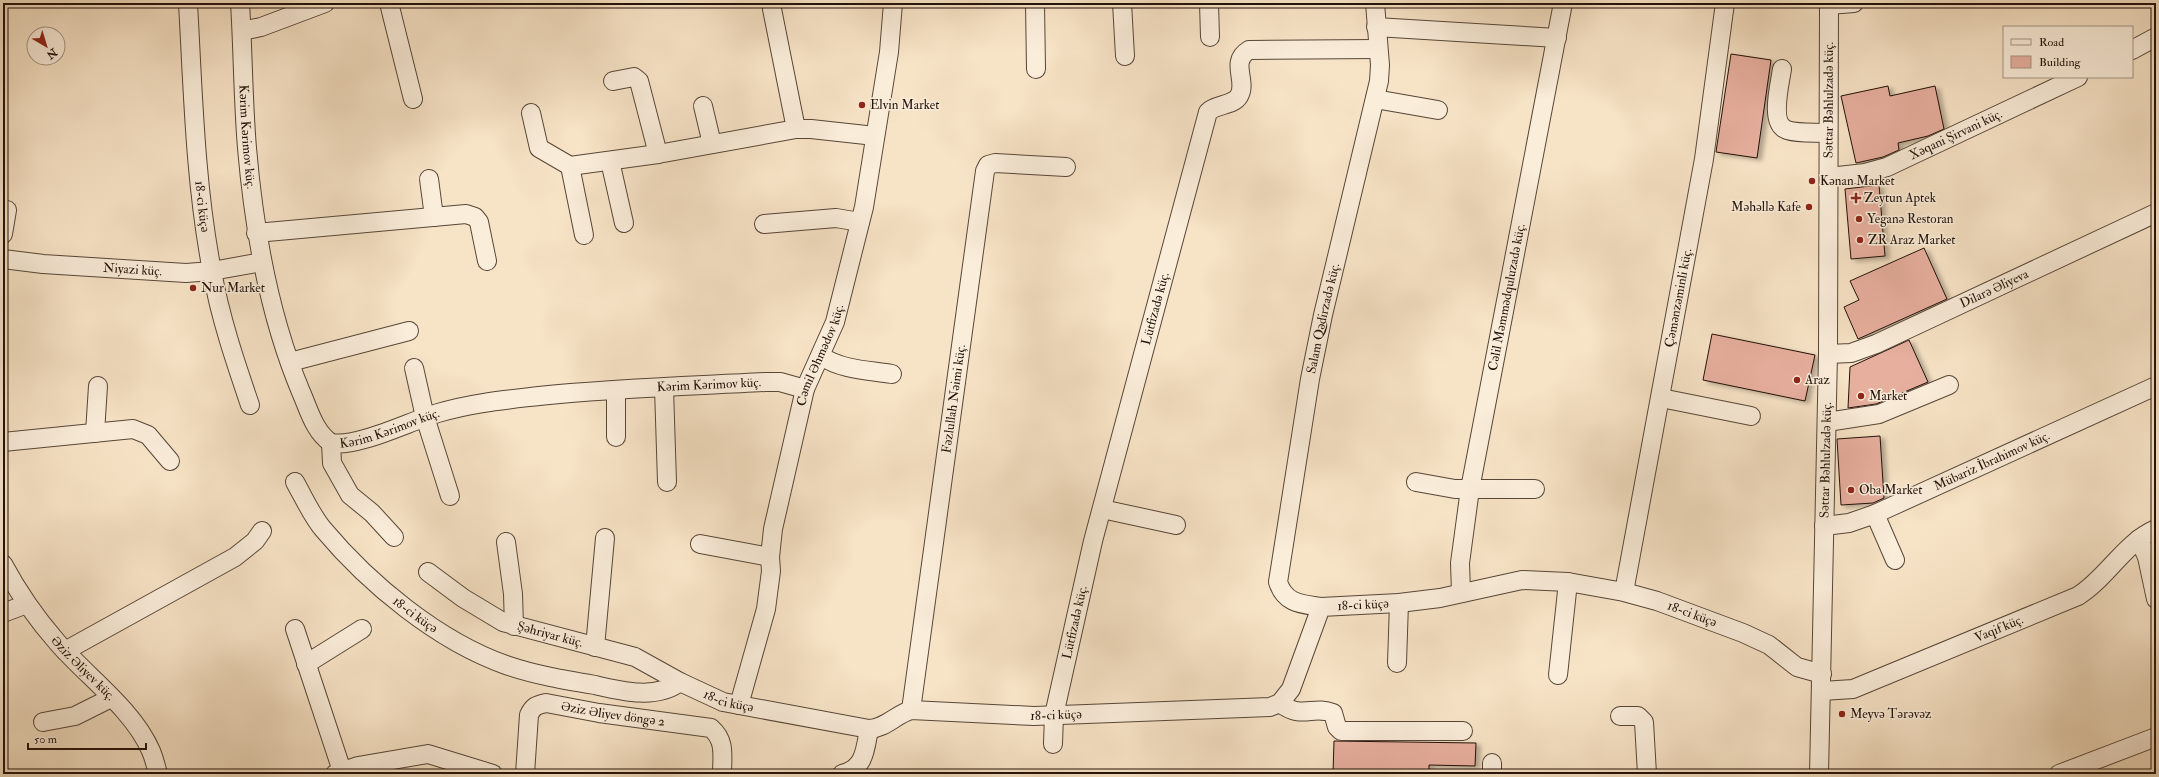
<svg xmlns="http://www.w3.org/2000/svg" width="2159" height="777" font-family="'IM FELL Double Pica',serif">
  <style>
    .building { fill: #e7af9e; stroke: #221109; filter: url(#shadow) }
    .lines { fill: none; stroke-linecap: round; stroke-linejoin: round }
    .minor-casing { stroke: #574638; stroke-width: 20 }
    .minor { stroke: #faedda; stroke-width: 18 }
    .poi-dot { fill: #8f2418; stroke: #faedda; stroke-width: 1.5 }
    .labels { text-anchor: middle; dominant-baseline: central; stroke-width: 3; stroke-linejoin: round; paint-order: stroke }
    .street-label { font-size: 13px; fill: #221109; stroke: #faedda }
    .poi-label { font-size: 13px; fill: #221109; stroke: #faedda; text-anchor: start }
  </style>
  <defs>
    <filter id="shadow"><feDropShadow dx="4.5" dy="2.5" stdDeviation="2" flood-color="#0004"/></filter>
  </defs>
  <rect width="100%" height="100%" fill="#f7e3c6"/>
  <filter id="stains"><feTurbulence type="fractalNoise" baseFrequency=".005" numOctaves="4"/><feColorMatrix values="0 0 0 0 .2 0 0 0 0 .09 0 0 0 0 .02 0 0 0 .5 -.17"/></filter>
  <radialGradient id="worn" r=".72"><stop offset=".6" stop-color="#630" stop-opacity="0"/><stop offset="1" stop-color="#630" stop-opacity=".3"/></radialGradient>
  <!-- building -->
  <g class="building">
    <polygon points="1731,54 1771,60 1757,158 1716,152"/>
    <polygon points="1888,86 1890,96 1935,86 1944,129 1928,136 1898,143 1899,150 1883,157 1856,163 1841,96"/>
    <polygon points="1879,185 1885,256 1851,259 1845,189"/>
    <polygon points="1924,248 1947,299 1858,339 1844,307 1859,300 1850,281"/>
    <polygon points="1712,334 1815,355 1805,401 1703,380"/>
    <polygon points="1909,340 1928,382 1876,404 1848,408 1850,367"/>
    <polygon points="1880,436 1884,498 1873,503 1841,505 1837,439"/>
    <polygon points="1334,741 1476,743 1475,766 1429,765 1429,774 1333,774"/>
  </g>
  <g class="lines">
    <defs>
      <g id="minor">
        <path id="s1" d="M188 3C193 92 195 183 212 271 220 317 235 361 250 405"/>
        <path id="s2" d="M240 3C243 51 243 100 247 148 254 230 269 316 301 392 309 410 314 431 331 443 357 448 410 421 438 413 471 403 504 400 539 396 614 388 690 386 766 382H780L805 389"/>
        <polyline points="389,3 413,99"/>
        <polyline points="1035,3 1036,69"/>
        <polyline points="1122,3 1125,56"/>
        <polyline points="1209,3 1210,37"/>
        <polyline points="1829,5 1854,3"/>
        <polyline points="772,9 796,129"/>
        <polyline points="1376,27 1557,38"/>
        <polyline points="242,31 261,27 325,3"/>
        <polyline points="2132,50 2156,37"/>
        <path d="M1782 69C1780 84 1769 124 1787 130 1799 134 1816 132 1828 133"/>
        <polyline points="613,81 634,77 639,81 658,154"/>
        <polyline points="1375,99 1438,110"/>
        <polyline points="703,106 712,144"/>
        <polyline points="531,113 539,148 570,166 658,154 796,129 811,129 875,136"/>
        <polyline points="610,161 624,223"/>
        <polyline points="570,166 584,235"/>
        <path id="s3" d="M1829 177 1865 173 1887 167 2078 77"/>
        <polyline points="429,179 434,217"/>
        <polyline points="764,224 836,218 860,222"/>
        <polyline points="256,233 466,214 475,217 479,222 487,261"/>
        <polyline points="3,234 7,210"/>
        <path id="s4" d="M3 259 43 264 186 273 212 271 262 262"/>
        <path id="s5" d="M1828 354 1851 353 1876 344 2156 213"/>
        <path d="M821 356C842 370 867 370 892 374"/>
        <polyline points="290,362 409,331"/>
        <polyline points="414,368 425,417 450,496"/>
        <polyline points="664,388 667,482"/>
        <polyline points="616,390 616,437"/>
        <polyline points="1661,398 1751,416"/>
        <polyline points="1827,422 1879,414 1949,385"/>
        <polyline points="95,433 98,386"/>
        <polyline points="3,442 133,429 148,435 170,461"/>
        <polyline points="331,443 332,463 350,495 372,513 394,537"/>
        <path id="s6" d="M295 482C304 498 312 516 323 529 369 584 438 641 506 665 535 675 565 680 595 685 621 691 656 700 680 682L723 702 869 729C886 728 895 715 911 710L1034 716 1270 707 1280 703 1291 689 1321 607 1399 603 1440 598 1522 580 1568 582 1624 592 1657 601 1743 633 1769 645 1797 667 1822 674"/>
        <polyline points="1416,482 1455,489 1535,489"/>
        <polyline points="1102,509 1176,525"/>
        <polyline points="1875,514 1895,560"/>
        <path id="s7" d="M1824 526 1849 523 1875 514 2156 386"/>
        <polyline points="2139,539 2147,557 2156,599"/>
        <polyline points="506,542 513,594 514,626"/>
        <polyline points="700,544 770,557"/>
        <path id="s8" d="M3 564C18 592 36 618 57 642 86 676 133 709 151 751 154 758 156 766 158 774"/>
        <path id="s9" d="M428 572 463 598 503 622 635 657 680 682"/>
        <path id="s10" d="M1624 592 1704 159 1725 3"/>
        <path id="s11" d="M1461 593 1460 563 1470 489 1563 3"/>
        <path id="s12" d="M1321 607C1302 604 1285 604 1278 582L1310 379 1323 315 1379 81 1380 65 1375 3"/>
        <polyline points="3,613 27,604"/>
        <polyline points="295,629 342,771"/>
        <polyline points="595,647 605,538"/>
        <polyline points="65,651 235,557 255,541 262,531"/>
        <polyline points="1397,663 1399,603"/>
        <polyline points="306,664 362,629"/>
        <polyline points="1558,675 1568,582"/>
        <path id="s13" d="M1822 691 1853 689 2078 596C2107 578 2124 543 2156 529"/>
        <path d="M1280 703C1301 720 1313 705 1333 713L1337 727 1341 731H1463"/>
        <path id="s14" d="M739 705 766 609 771 571 770 557 773 529 805 389 835 322 864 207 889 52 893 3"/>
        <path id="s15" d="M911 710 985 171 988 165 995 163 1066 167"/>
        <polyline points="1620,716 1638,716 1644,722 1647,774"/>
        <polyline points="43,722 75,716 111,698"/>
        <path id="s16" d="M1053 744 1054 715 1093 541 1208 112C1216 104 1233 106 1239 96 1248 81 1229 62 1249 50L1378 49"/>
        <polyline points="1492,763 1492,774"/>
        <polyline points="335,774 358,766 428,754 493,774"/>
        <path id="s17" d="M525 774 529 715C533 706 537 705 546 703L599 713 711 728C726 741 722 756 722 774"/>
        <path d="M842 774C865 768 865 750 869 729"/>
        <path id="s18" d="M1819 774 1828 354 1829 3"/>
        <polyline points="2059,774 2156,737"/>
      </g>
    </defs>
    <!-- minor casing -->
    <use href="#minor" class="minor-casing"/>
    <!-- minor -->
    <use href="#minor" class="minor"/>
  </g>
  <!-- markers -->
  <g class="poi-dot">
    <circle cx="862" cy="105" r="4"/>
    <circle cx="1812" cy="181" r="4"/>
    <path d="M1854 192h4v4h4v4h-4v4h-4v-4h-4v-4h4z"/>
    <circle cx="1809" cy="207" r="4"/>
    <circle cx="1859" cy="219" r="4"/>
    <circle cx="1860" cy="240" r="4"/>
    <circle cx="193" cy="288" r="4"/>
    <circle cx="1797" cy="380" r="4"/>
    <circle cx="1861" cy="396" r="4"/>
    <circle cx="1851" cy="490" r="4"/>
    <circle cx="1842" cy="714" r="4"/>
  </g>
  <g class="labels">
    <!-- street labels -->
    <g class="street-label">
      <text stroke="none"><textPath href="#s18" startOffset="674">Səttar Bəhlulzadə küç.</textPath></text>
      <text stroke="none"><textPath href="#s3" startOffset="135">Xəqani Şirvani küç.</textPath></text>
      <text stroke="none"><textPath href="#s2" startOffset="134">Kərim Kərimov küç.</textPath></text>
      <text stroke="none"><textPath href="#s1" startOffset="204">18-ci küçə</textPath></text>
      <text stroke="none"><textPath href="#s4" startOffset="130">Niyazi küç.</textPath></text>
      <text stroke="none"><textPath href="#s5" startOffset="180">Dilarə Əliyeva</textPath></text>
      <text stroke="none"><textPath href="#s11" startOffset="300">Cəlil Məmmədquluzadə küç.</textPath></text>
      <text stroke="none"><textPath href="#s10" startOffset="299">Çəmənzəminli küç.</textPath></text>
      <text stroke="none"><textPath href="#s16" startOffset="448">Lütfizadə küç.</textPath></text>
      <text stroke="none"><textPath href="#s12" startOffset="321">Salam Qədirzadə küç.</textPath></text>
      <text stroke="none"><textPath href="#s14" startOffset="361">Cəmil Əhmədov küç.</textPath></text>
      <text stroke="none"><textPath href="#s2" startOffset="841">Kərim Kərimov küç.</textPath></text>
      <text stroke="none"><textPath href="#s15" startOffset="314">Fəzlullah Nəimi küç.</textPath></text>
      <text stroke="none"><textPath href="#s2" startOffset="517">Kərim Kərimov küç.</textPath></text>
      <text stroke="none"><textPath href="#s18" startOffset="314">Səttar Bəhlulzadə küç.</textPath></text>
      <text stroke="none"><textPath href="#s7" startOffset="181">Mübariz İbrahimov küç.</textPath></text>
      <text stroke="none"><textPath href="#s6" startOffset="1224">18-ci küçə</textPath></text>
      <text stroke="none"><textPath href="#s6" startOffset="181">18-ci küçə</textPath></text>
      <text stroke="none"><textPath href="#s6" startOffset="1560">18-ci küçə</textPath></text>
      <text stroke="none"><textPath href="#s16" startOffset="124">Lütfizadə küç.</textPath></text>
      <text stroke="none"><textPath href="#s13" startOffset="189">Vaqif küç.</textPath></text>
      <text stroke="none"><textPath href="#s9" startOffset="139">Şəhriyar küç.</textPath></text>
      <text stroke="none"><textPath href="#s8" startOffset="132">Əziz Əliyev küç.</textPath></text>
      <text stroke="none"><textPath href="#s6" startOffset="517">18-ci küçə</textPath></text>
      <text stroke="none"><textPath href="#s17" startOffset="149">Əziz Əliyev döngə 2</textPath></text>
      <text stroke="none"><textPath href="#s6" startOffset="852">18-ci küçə</textPath></text>
    </g>
    <!-- poi labels -->
    <g class="poi-label">
      <text x="870" y="105">Elvin Market</text>
      <text x="1820" y="181">Kənan Market</text>
      <text x="1864" y="198">Zeytun Aptek</text>
      <text x="1801" y="207" text-anchor="end">Məhəllə Kafe</text>
      <text x="1867" y="219">Yeganə Restoran</text>
      <text x="1868" y="240">ZR Araz Market</text>
      <text x="201" y="288">Nur Market</text>
      <text x="1805" y="380">Araz</text>
      <text x="1869" y="396">Market</text>
      <text x="1859" y="490">Oba Market</text>
      <text x="1850" y="714">Meyvə Tərəvəz</text>
    </g>
  </g>
  <!-- margin -->
  <rect width="2159" height="777" fill="none" stroke="#f7e3c6" stroke-width="16"/>
  <rect x="4" y="4" width="2151" height="769" fill="none" stroke="#221109" stroke-width="2"/>
  <rect x="8" y="8" width="2143" height="761" fill="none" stroke="#221109"/>
  <!-- legend -->
  <rect x="2003" y="26" width="130" height="52" fill="#faedda" stroke="#a49586"/>
  <rect x="2011" y="39" width="20" height="6" fill="#faedda" stroke="#a49586"/>
  <text x="2039" y="46" font-size="12" fill="#221109">Road</text>
  <rect x="2011" y="56" width="20" height="12" fill="#e7af9e" stroke="#a49586"/>
  <text x="2039" y="66" font-size="12" fill="#221109">Building</text>
  <!-- north arrow -->
  <g transform="translate(46 46) rotate(142)"><circle r="19" fill="#faedda" stroke="#a49586"/>
  <path d="M0-3L7 15L0 10L-7 15Z" fill="#8f2418"/>
  <text y="-6" font-size="11" font-weight="bold" text-anchor="middle" fill="#221109">N</text>
  </g>
  <!-- scale -->
  <path d="M28 743v6h118v-6" fill="none" stroke="#221109" stroke-width="2"/>
  <text x="34" y="743" font-size="12" fill="#221109" stroke="#faedda" stroke-width="3" paint-order="stroke">50 m</text>
  <rect width="100%" height="100%" filter="url(#stains)"/>
  <rect width="100%" height="100%" fill="url(#worn)"/>
</svg>
